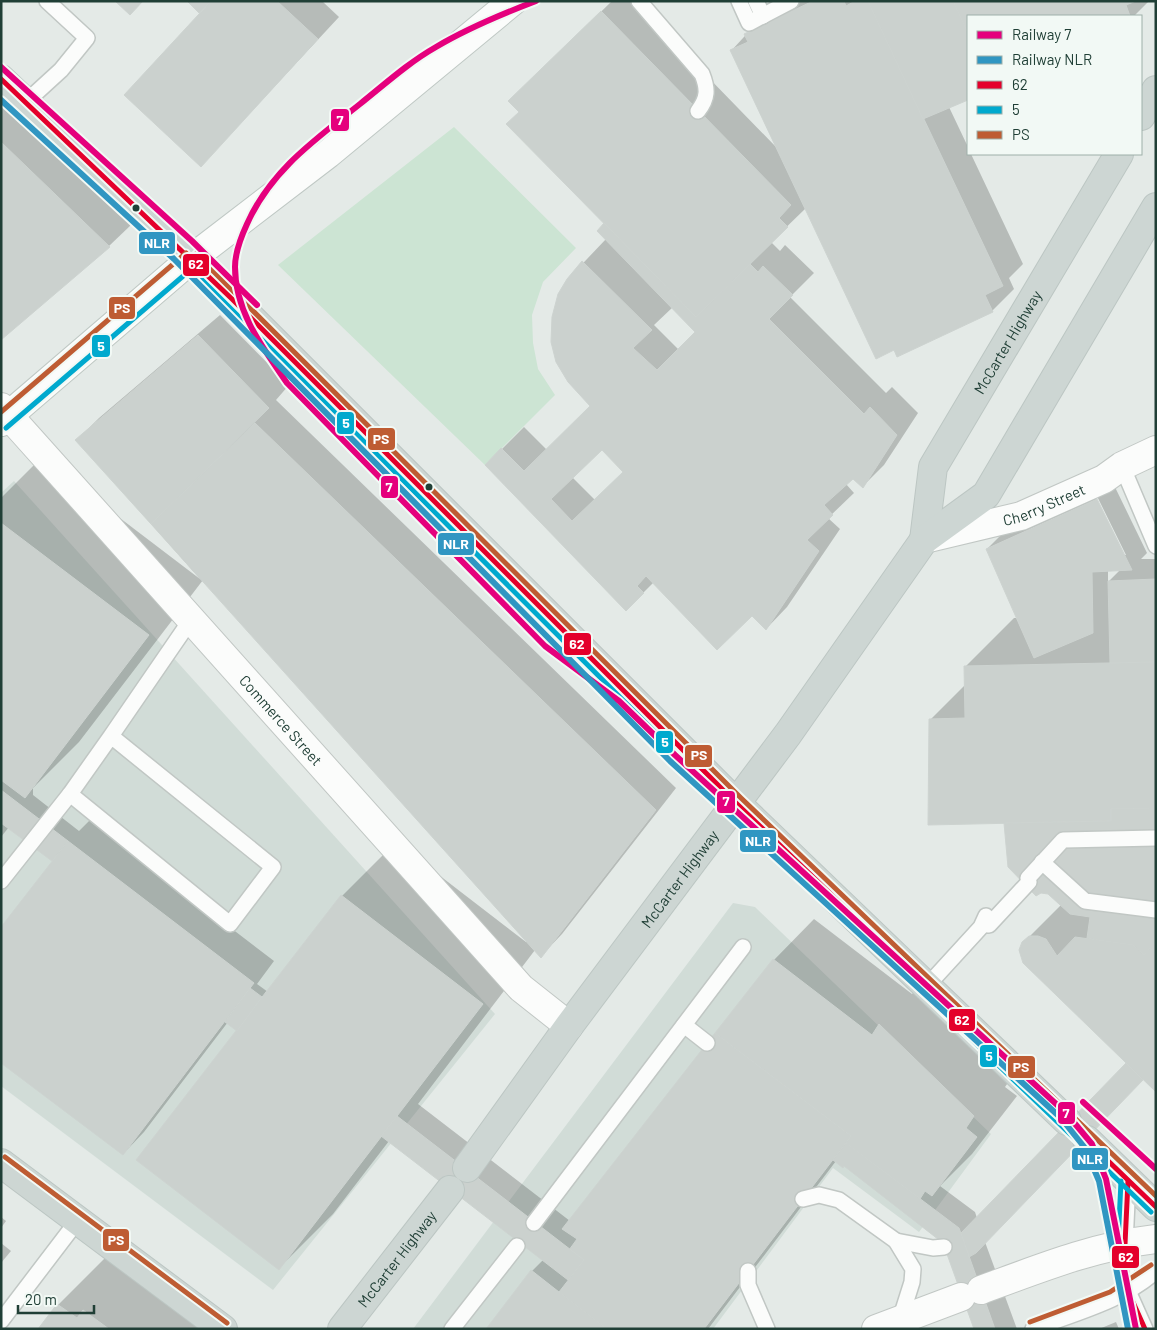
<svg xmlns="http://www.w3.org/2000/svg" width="1157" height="1330" font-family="Barlow,sans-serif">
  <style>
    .built { fill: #d1dcd7 }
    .green { fill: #cce4d3 }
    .shadow { fill: #0003; fill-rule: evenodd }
    .building { fill: #cbd1ce; stroke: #cdd3d0; fill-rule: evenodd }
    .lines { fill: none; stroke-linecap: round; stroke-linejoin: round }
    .lane-casing { stroke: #c1c7c4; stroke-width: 18 }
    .street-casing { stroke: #c1c7c4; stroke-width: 30 }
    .secondary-casing { stroke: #bfc8c4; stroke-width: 30 }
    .primary-casing { stroke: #bcc6c3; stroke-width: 30 }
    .lane { stroke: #fbfcfb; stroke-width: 15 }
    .street { stroke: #fbfcfb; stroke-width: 28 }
    .secondary { stroke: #fbfcfb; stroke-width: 28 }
    .primary { stroke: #cdd6d3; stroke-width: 28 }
    .bus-1-casing { stroke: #f2f9f5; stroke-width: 9 }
    .bus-2-casing { stroke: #f2f9f5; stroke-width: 9 }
    .bus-3-casing { stroke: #f2f9f5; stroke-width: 9 }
    .bus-1 { stroke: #e4002b; stroke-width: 5 }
    .bus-2 { stroke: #00a9ce; stroke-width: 5 }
    .bus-3 { stroke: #be5c33; stroke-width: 5 }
    .rail-1-casing { stroke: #f2f9f5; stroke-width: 10 }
    .rail-2-casing { stroke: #f2f9f5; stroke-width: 10 }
    .rail-1 { stroke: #e5007d; stroke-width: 6 }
    .rail-2 { stroke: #3096c2; stroke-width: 6 }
    .bus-dot { fill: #203f36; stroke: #f2f9f5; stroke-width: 2 }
    .labels { text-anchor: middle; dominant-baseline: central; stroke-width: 4; stroke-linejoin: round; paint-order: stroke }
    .street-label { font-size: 15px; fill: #203f36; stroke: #f2f9f5 }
    .line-badge { stroke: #f2f9f5; stroke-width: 2 }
    .badge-label { font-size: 14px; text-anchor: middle; font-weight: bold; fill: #fff }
  </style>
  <rect width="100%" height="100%" fill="#e4eae7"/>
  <!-- built -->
  <g class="built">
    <polygon points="14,481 495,1014 273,1290 1,1086 1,493"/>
    <polygon points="733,903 755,907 991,1134 919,1232 833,1168 713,1329 413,1329"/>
  </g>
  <!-- green -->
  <polygon class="green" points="454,127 576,248 543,282 532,315 533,343 538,369 555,395 485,465 278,265"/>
  <!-- shadow -->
  <g class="shadow">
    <polygon points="189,1 322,1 339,17 222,143 207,7"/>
    <path d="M612 1H634L776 147 731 51 767 12 791 1H1149L1134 16H968V98L949 107 968 147V154H971L1023 264 1009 278 1014 289 992 311 806 208 771 242 780 251 785 245 814 273 790 297 886 393 892 387 918 413 884 465 863 486 853 477 846 484 854 493 828 518 840 529 787 607 766 629 752 614 654 582 626 610 486 465 524 427 547 450 591 406 568 279 606 239V223L520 112 531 80ZM673 307 697 332 679 350 654 325ZM602 448 624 472 595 500 572 477Z"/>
    <polygon points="1,99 131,225 109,246 1,339"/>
    <path d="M220 315 289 385 276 400 676 788 562 934 541 956 535 950 418 1104 570 1221 774 960 814 919 912 994 921 984 1014 1074 1005 1087 1017 1096 972 1154 940 1186 975 1212 977 1218 1127 1063 1023 943 1062 904 931 719 966 684 965 667 1014 618H1018L987 549 1004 532 1113 483 1147 553 1141 559H1156V1092L1143 1079 985 1242 1017 1329H975L944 1242 845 1164 836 1161 708 1329H488L532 1271 543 1260 389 1141 333 1214 279 1268 238 1030 228 1022 144 1132 123 1154 58 856 9 827 1 837V498L41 458 200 579 77 440 99 418ZM1095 492 1126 555H1123L1093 493ZM1121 569 1108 582V570ZM203 580 527 941 526 942 396 842 342 896 268 992 257 984 274 961 90 820 79 831 33 795V788L79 742Z"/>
    <polygon points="1,1217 6,1221 1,1228"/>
    <polygon points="1,1243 11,1251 1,1263"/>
    <polygon points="113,1250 218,1329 40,1329 58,1305"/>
    <polygon points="1116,1322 1119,1329 1099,1329"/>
  </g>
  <!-- building -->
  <g class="building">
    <polygon points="115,1 143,1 130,15"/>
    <polygon points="187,1 211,1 199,13"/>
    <polygon points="211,1 277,1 318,39 201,167 124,95"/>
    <polygon points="813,1 844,1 846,6 855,1 868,1 1003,286 985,295 993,312 897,357 894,350 876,359 730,50 748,42 744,34"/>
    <polygon points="868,1 953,1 968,33 968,100 923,119"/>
    <polygon points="953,1 1136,1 1126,5 1130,16 968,16 968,33"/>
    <polygon points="601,11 791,205 779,218 788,227 696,317 506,124 519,112 508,101"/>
    <polygon points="1,142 110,247 1,340"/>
    <path d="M604 223 696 317 750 264 758 272 763 266 793 295 769 319 864 414 870 407 897 435 863 488 853 479 824 505 833 515 807 540 819 551 766 630 752 616 717 650 646 576 637 586 644 593 626 611 485 465 501 448 524 471 590 406 568 382 556 362 551 342 552 317 558 294 567 279 582 261 652 330 633 348 657 370 695 332 597 231ZM602 450 623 472 572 521 551 499Z"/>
    <polygon points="198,335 269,408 151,524 75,440"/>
    <polygon points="255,423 656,810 541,958 151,524"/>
    <polygon points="1097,499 1132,570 1092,572 1093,633 1034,658 986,549"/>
    <polygon points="1,523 149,635 25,798 1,780"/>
    <polygon points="1156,579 1156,662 1110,663 1108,581"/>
    <polygon points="1156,662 1156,808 1111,809 1111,821 928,825 929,719 965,718 964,666"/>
    <polygon points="1,790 68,841 52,861 1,823"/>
    <polygon points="1156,808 1156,953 1150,948 1144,955 1133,945 1087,938 1090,917 1070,914 1048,894 1041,893 1036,896 1008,867 1004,823 1111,821 1111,809"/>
    <polygon points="68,841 254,983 123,1155 1,1063 1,927"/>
    <polygon points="341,895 483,1004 279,1270 136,1160"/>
    <polygon points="1029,936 1038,936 1046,939 1057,956 1075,937 1133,945 1144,955 1150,948 1156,953 1156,1092 1023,963 1019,950 1022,942"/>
    <polygon points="773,959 872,1035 879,1024 974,1116 966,1128 977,1137 932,1196 925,1191 920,1199 846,1143 851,1136 715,1033"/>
    <polygon points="250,988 262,997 237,1031 225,1022"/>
    <polygon points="715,1033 851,1136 704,1329 607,1329 559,1292 584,1260 569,1250 577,1239 562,1229"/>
    <polygon points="1126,1063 1143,1080 976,1253 969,1257 961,1233"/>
    <polygon points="397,1116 584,1260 568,1280 381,1136"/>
    <polygon points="846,1143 959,1228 995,1329 974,1329 943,1243 844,1166 843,1168 833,1160"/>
    <polygon points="531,1270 559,1292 607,1329 486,1329"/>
    <polygon points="57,1304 77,1318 83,1310 109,1329 38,1329"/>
  </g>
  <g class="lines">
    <defs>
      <g id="lane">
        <path d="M639 1 702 74C708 89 708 98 698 111"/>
        <polyline points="739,1 749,23 791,1"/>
        <polyline points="756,1 763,16"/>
        <polyline points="26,102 61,70 87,38 47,1"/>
        <polyline points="1122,466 1156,546"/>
        <polyline points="111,736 70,794 230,924 273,867 111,736 190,621"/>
        <polyline points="1042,862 1085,901 1156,910"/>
        <polyline points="1,881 70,794"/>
        <polyline points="983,924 989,925 1029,882 1028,878 1063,840 1156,838"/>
        <polyline points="927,986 981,927 986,916"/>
        <polyline points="684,1025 707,1043"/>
        <polyline points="1128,1181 1125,1244 1128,1291 1145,1329"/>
        <polyline points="803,1199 819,1195 839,1200 896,1241 913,1269 912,1282 900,1320"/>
        <polyline points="534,1223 743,947"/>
        <polyline points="896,1241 933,1248 944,1247"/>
        <polyline points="748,1271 748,1285 767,1329"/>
        <polyline points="1,1321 78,1220"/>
        <polyline points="452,1329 517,1246"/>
        <path d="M1033 1329C1074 1313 1123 1301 1156 1271"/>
      </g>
      <g id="street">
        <path id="s1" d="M1 407 521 988 569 1026"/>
        <path id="s2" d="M925 539 1021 516 1104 479 1122 466 1156 450"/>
        <path d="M981 1290C1038 1269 1095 1246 1156 1239"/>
        <polyline points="876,1329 961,1297"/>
      </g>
      <polyline id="secondary" points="1,422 191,259 328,154 513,1"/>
      <g id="primary">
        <polyline points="1,79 232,299 736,803 1067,1121"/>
        <polyline points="1141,116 1156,90"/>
        <path id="s3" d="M924 540 933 467 1119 154"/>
        <polyline points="1087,1140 1156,1207"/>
        <polyline points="1,1163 223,1329"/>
        <path id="s4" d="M467 1168 569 1026 788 734 924 540 986 495 1156 207"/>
        <path id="s5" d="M342 1329 450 1190"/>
      </g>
    </defs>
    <!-- lane casing -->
    <use href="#lane" class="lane-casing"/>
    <!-- street casing -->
    <use href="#street" class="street-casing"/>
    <!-- secondary casing -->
    <use href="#secondary" class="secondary-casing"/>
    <!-- primary casing -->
    <use href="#primary" class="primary-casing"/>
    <!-- lane -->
    <use href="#lane" class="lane"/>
    <!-- street -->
    <use href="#street" class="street"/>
    <!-- secondary -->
    <use href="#secondary" class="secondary"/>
    <!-- primary -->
    <use href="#primary" class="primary"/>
    <defs>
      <g id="bus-1">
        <polyline points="1,79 232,299 736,803 1156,1207"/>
        <polyline points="1128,1181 1125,1244 1128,1291 1145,1329"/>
      </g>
      <g id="bus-2">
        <polyline points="186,264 731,808 1151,1212"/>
        <polyline points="6,428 196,265"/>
        <polyline points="1121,1181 1118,1244 1121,1292 1137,1329"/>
      </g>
      <g id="bus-3">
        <polyline points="196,254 741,798 1156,1196"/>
        <polyline points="1,412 186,253"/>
        <polyline points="5,1157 227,1323"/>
        <polyline points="1030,1322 1110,1292 1151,1265"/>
      </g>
    </defs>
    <!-- bus-1 casing -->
    <use href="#bus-1" class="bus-1-casing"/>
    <!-- bus-2 casing -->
    <use href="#bus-2" class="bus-2-casing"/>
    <!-- bus-3 casing -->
    <use href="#bus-3" class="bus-3-casing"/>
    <!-- bus-1 -->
    <use href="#bus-1" class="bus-1"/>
    <!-- bus-2 -->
    <use href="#bus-2" class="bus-2"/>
    <!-- bus-3 -->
    <use href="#bus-3" class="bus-3"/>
    <defs>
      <g id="rail-1">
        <path d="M536 1C502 14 468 28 436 47 408 63 385 84 360 104 316 139 271 170 247 224 241 237 235 252 235 267 235 312 263 348 287 383L545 646 619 701 675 755 1066 1113 1092 1144 1106 1179 1136 1329"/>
        <polyline points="1,67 192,241 257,305"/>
        <polyline points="1083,1102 1156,1169"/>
      </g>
      <polyline id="rail-2" points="1,100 174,259 670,761 1061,1118 1085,1148 1099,1181 1128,1329"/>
    </defs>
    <!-- rail-1 casing -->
    <use href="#rail-1" class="rail-1-casing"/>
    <!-- rail-2 casing -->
    <use href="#rail-2" class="rail-2-casing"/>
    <!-- rail-1 -->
    <use href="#rail-1" class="rail-1"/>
    <!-- rail-2 -->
    <use href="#rail-2" class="rail-2"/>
  </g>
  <!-- markers -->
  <g class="bus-dot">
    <circle cx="136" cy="208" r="4.5"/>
    <circle cx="429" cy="487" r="4.5"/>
  </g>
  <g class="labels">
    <!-- street labels -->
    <g class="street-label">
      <text stroke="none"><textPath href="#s3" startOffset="219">McCarter Highway</textPath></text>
      <text stroke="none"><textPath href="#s2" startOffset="124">Cherry Street</textPath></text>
      <text stroke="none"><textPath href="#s1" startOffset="420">Commerce Street</textPath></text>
      <text stroke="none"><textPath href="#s4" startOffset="359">McCarter Highway</textPath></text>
      <text stroke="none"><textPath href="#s5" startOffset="89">McCarter Highway</textPath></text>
    </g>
  </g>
  <g class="line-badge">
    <rect x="330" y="108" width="20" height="24" rx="5" fill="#e5007d"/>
    <rect x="138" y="231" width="38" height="24" rx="5" fill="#3096c2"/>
    <rect x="182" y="253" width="28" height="24" rx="5" fill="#e4002b"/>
    <rect x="108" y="296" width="28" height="24" rx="5" fill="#be5c33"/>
    <rect x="91" y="334" width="20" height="24" rx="5" fill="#00a9ce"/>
    <rect x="336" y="411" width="19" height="24" rx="5" fill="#00a9ce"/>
    <rect x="367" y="427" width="29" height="24" rx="5" fill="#be5c33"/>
    <rect x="380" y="475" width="19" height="24" rx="5" fill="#e5007d"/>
    <rect x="437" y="532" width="38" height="24" rx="5" fill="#3096c2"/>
    <rect x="563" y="632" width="29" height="24" rx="5" fill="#e4002b"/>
    <rect x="655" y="730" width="19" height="24" rx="5" fill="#00a9ce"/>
    <rect x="684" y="744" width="29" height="24" rx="5" fill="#be5c33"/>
    <rect x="716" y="790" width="20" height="24" rx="5" fill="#e5007d"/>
    <rect x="739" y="829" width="38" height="24" rx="5" fill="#3096c2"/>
    <rect x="948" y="1008" width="28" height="24" rx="5" fill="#e4002b"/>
    <rect x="979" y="1044" width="19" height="24" rx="5" fill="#00a9ce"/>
    <rect x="1007" y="1055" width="29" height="24" rx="5" fill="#be5c33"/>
    <rect x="1057" y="1101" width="19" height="24" rx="5" fill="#e5007d"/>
    <rect x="1071" y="1147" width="38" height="24" rx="5" fill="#3096c2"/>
    <rect x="102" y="1228" width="28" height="24" rx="5" fill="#be5c33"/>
    <rect x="1111" y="1245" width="29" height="24" rx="5" fill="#e4002b"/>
  </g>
  <g class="badge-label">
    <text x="340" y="125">7</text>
    <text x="157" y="248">NLR</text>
    <text x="196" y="269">62</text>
    <text x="122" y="313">PS</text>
    <text x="101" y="351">5</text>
    <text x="346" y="428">5</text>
    <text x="381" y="444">PS</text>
    <text x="389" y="492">7</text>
    <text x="456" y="549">NLR</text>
    <text x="577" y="649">62</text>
    <text x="665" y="747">5</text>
    <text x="699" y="760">PS</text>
    <text x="726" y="806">7</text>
    <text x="758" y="846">NLR</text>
    <text x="962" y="1025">62</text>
    <text x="989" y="1061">5</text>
    <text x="1021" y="1072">PS</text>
    <text x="1066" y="1118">7</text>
    <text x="1090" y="1164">NLR</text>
    <text x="116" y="1245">PS</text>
    <text x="1126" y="1262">62</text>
  </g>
  <!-- border -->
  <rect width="1157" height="1330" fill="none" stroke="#203f36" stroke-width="5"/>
  <!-- legend -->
  <rect x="967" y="15" width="175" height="140" fill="#f2f9f5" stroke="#9eafa9"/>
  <rect x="977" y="31" width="25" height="8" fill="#e5007d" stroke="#9eafa9"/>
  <text x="1012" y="40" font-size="15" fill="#203f36">Railway 7</text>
  <rect x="977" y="56" width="25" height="8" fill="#3096c2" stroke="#9eafa9"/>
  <text x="1012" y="65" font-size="15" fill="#203f36">Railway NLR</text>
  <rect x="977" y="81" width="25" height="8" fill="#e4002b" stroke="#9eafa9"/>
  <text x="1012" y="90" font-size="15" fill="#203f36">62</text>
  <rect x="977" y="106" width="25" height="8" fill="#00a9ce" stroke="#9eafa9"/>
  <text x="1012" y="115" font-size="15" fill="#203f36">5</text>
  <rect x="977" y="131" width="25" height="8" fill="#be5c33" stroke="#9eafa9"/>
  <text x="1012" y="140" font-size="15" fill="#203f36">PS</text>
  <!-- scale -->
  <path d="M18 1305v8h76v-8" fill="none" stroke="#203f36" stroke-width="2.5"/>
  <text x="25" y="1305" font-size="15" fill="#203f36" stroke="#f2f9f5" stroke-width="4" paint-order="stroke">20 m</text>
</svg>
